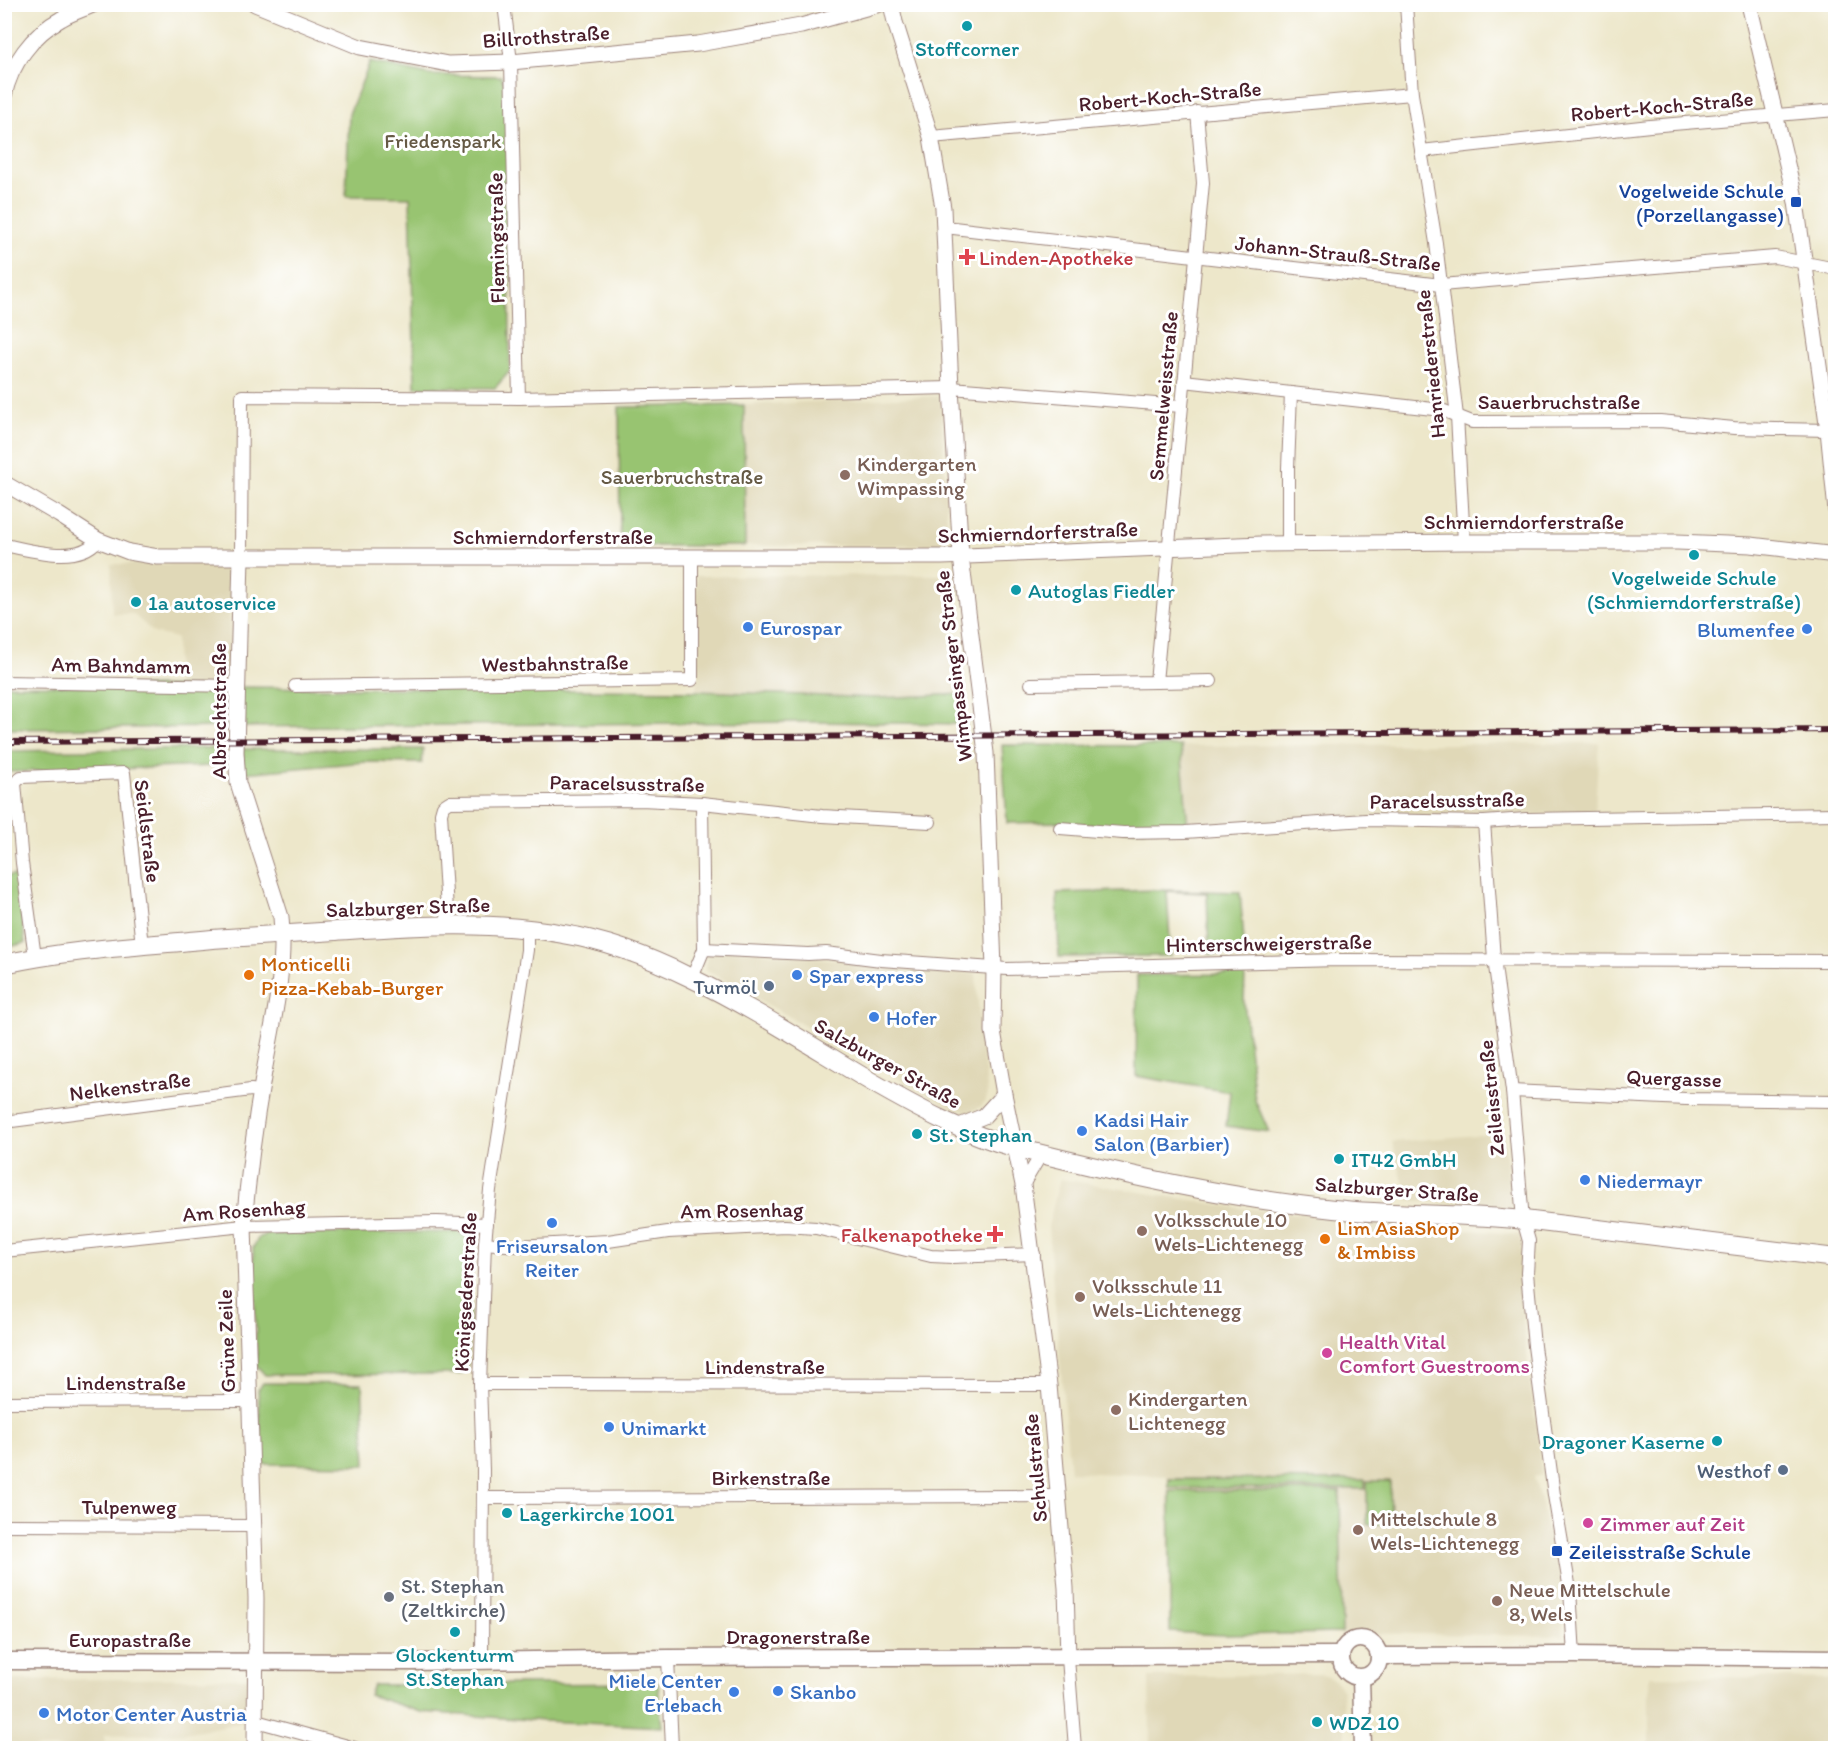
<svg xmlns="http://www.w3.org/2000/svg" width="1840" height="1753" font-family="Itim,sans-serif">
  <style>
    .built { fill: #e0d8b7 }
    .green { fill: #98c471; stroke: #71724e; stroke-width: 1.5 }
    .lines { fill: none; stroke-linecap: round; stroke-linejoin: round }
    .minor-casing { stroke: #9c837a; stroke-width: 14 }
    .tertiary-casing { stroke: #9c837a; stroke-width: 17 }
    .secondary-casing { stroke: #9c837a; stroke-width: 19 }
    .primary-casing { stroke: #9c837a; stroke-width: 20 }
    .minor { stroke: #fff; stroke-width: 12 }
    .tertiary { stroke: #fff; stroke-width: 15 }
    .secondary { stroke: #fff; stroke-width: 16 }
    .primary { stroke: #fff; stroke-width: 18 }
    .rail-casing { stroke: #4a1f2b; stroke-width: 6 }
    .rail { stroke: #fff; stroke-width: 4; stroke-dasharray: 11; stroke-linecap: butt }
    .culture-dot { fill: #0f9aa8; stroke: #fff; stroke-width: 2 }
    .transit-dot { fill: #1a4fb4; stroke: #fff; stroke-width: 2 }
    .health-dot { fill: #e0444e; stroke: #fff; stroke-width: 2 }
    .education-dot { fill: #8d6e63; stroke: #fff; stroke-width: 2 }
    .shop-dot { fill: #3f7fe0; stroke: #fff; stroke-width: 2 }
    .food-dot { fill: #e8710a; stroke: #fff; stroke-width: 2 }
    .service-dot { fill: #5c6f8a; stroke: #fff; stroke-width: 2 }
    .hotel-dot { fill: #d1479c; stroke: #fff; stroke-width: 2 }
    .worship-dot { fill: #6b7280; stroke: #fff; stroke-width: 2 }
    .labels { text-anchor: middle; dominant-baseline: central; stroke-width: 6; stroke-linejoin: round; paint-order: stroke }
    .street-label { font-size: 21px; fill: #4a1f2b; stroke: #fff }
    .culture-label { font-size: 21px; fill: #0d838f; stroke: #fff; text-anchor: start }
    .park-label { font-size: 21px; fill: #655944; stroke: #fff }
    .transit-label { font-size: 21px; fill: #164399; stroke: #fff; text-anchor: end }
    .health-label { font-size: 21px; fill: #be3a42; stroke: #fff; text-anchor: start }
    .education-label { font-size: 21px; fill: #785e54; stroke: #fff; text-anchor: start }
    .shop-label { font-size: 21px; fill: #366cbe; stroke: #fff; text-anchor: start }
    .food-label { font-size: 21px; fill: #c56008; stroke: #fff; text-anchor: start }
    .service-label { font-size: 21px; fill: #4e5e75; stroke: #fff; text-anchor: end }
    .hotel-label { font-size: 21px; fill: #b23c85; stroke: #fff; text-anchor: start }
    .worship-label { font-size: 21px; fill: #5b616d; stroke: #fff; text-anchor: start }
  </style>
  <rect width="100%" height="100%" fill="#fff"/>
  <filter id="ink" filterUnits="userSpaceOnUse"><feTurbulence type="fractalNoise" baseFrequency=".0167" numOctaves="2"/><feDisplacementMap in="SourceGraphic" scale="12" xChannelSelector="R" yChannelSelector="G"/><feConvolveMatrix kernelMatrix="1 2 1 2 8 2 1 2 1" color-interpolation-filters="sRGB"/></filter>
  <filter id="wash" filterUnits="userSpaceOnUse"><feTurbulence type="fractalNoise" baseFrequency=".008" numOctaves="4" result="noise"/><feDisplacementMap in="SourceGraphic" scale="24" xChannelSelector="R" yChannelSelector="G"/><feGaussianBlur stdDeviation="1.35" result="paint"/><feColorMatrix in="noise" values="0 0 0 0 0 0 0 0 0 0 0 0 0 0 0 0 0 1.4 0 .05"/><feComposite in="paint" operator="in"/></filter>
  <g filter="url(#wash)">
    <rect width="100%" height="100%" fill="#ede7ca"/>
    <!-- built -->
    <g class="built">
      <polygon points="941,396 948,545 745,546 744,405"/>
      <polygon points="111,564 224,564 230,570 229,688 177,687 176,638 154,633 133,614 112,614"/>
      <polygon points="939,575 948,579 963,694 877,698 697,691 696,576"/>
      <polygon points="1599,743 1595,810 1490,817 1188,828 1181,746"/>
      <polygon points="708,947 976,974 980,1032 988,1095 982,1106 969,1113 951,1108 705,969"/>
      <polygon points="1503,1133 1514,1211 1408,1200 1392,1142"/>
      <polygon points="1060,1179 1239,1208 1521,1235 1521,1307 1542,1475 1534,1477 1562,1584 1563,1636 1342,1633 1223,1635 1170,1632 1167,1476 1070,1472 1048,1227"/>
      <polygon points="1320,1674 1337,1681 1342,1691 1346,1748 1149,1748 1150,1747 1149,1677"/>
      <polygon points="1649,1676 1835,1679 1835,1748 1649,1748"/>
      <polygon points="248,1678 246,1722 179,1734 104,1735 105,1748 5,1748 5,1680"/>
    </g>
    <!-- green -->
    <g class="green">
      <polygon points="370,62 429,75 501,76 506,88 509,160 510,371 495,388 415,387 410,197 346,196 349,114"/>
      <polygon points="744,405 745,546 620,546 619,407"/>
      <polygon points="5,685 697,691 877,698 963,694 966,724 808,722 5,729"/>
      <polygon points="1002,745 1181,746 1188,828 1123,830 1071,822 1007,823"/>
      <polygon points="219,748 217,766 5,772 4,751"/>
      <polygon points="242,749 423,749 422,763 365,762 244,773"/>
      <polygon points="17,875 25,943 5,948 5,876"/>
      <polygon points="1157,890 1240,892 1245,953 1209,954 1207,893 1167,891 1171,956 1059,957 1057,893"/>
      <polygon points="1245,974 1244,1002 1255,1100 1269,1132 1226,1126 1230,1092 1136,1076 1137,975"/>
      <polygon points="457,1232 468,1237 472,1247 468,1364 462,1374 265,1375 257,1366 253,1248 259,1237 270,1234"/>
      <polygon points="263,1383 362,1384 366,1465 263,1464 258,1390"/>
      <polygon points="1169,1479 1365,1480 1365,1489 1169,1488"/>
      <polygon points="1367,1481 1390,1481 1391,1524 1367,1524"/>
      <polygon points="1170,1491 1340,1491 1342,1633 1223,1635 1170,1632"/>
      <polygon points="658,1683 662,1727 544,1721 421,1712 369,1695 373,1685"/>
    </g>
  </g>
  <g filter="url(#ink)">
    <g class="lines">
      <defs>
        <g id="minor">
          <polyline points="504,4 511,62 519,398"/>
          <polyline points="1406,4 1412,94 1436,243 1457,416 1464,542"/>
          <polyline points="931,137 1412,94"/>
          <polyline points="1421,151 1650,126 1836,110"/>
          <polyline points="945,227 1441,285 1775,257 1836,269"/>
          <polyline points="1184,381 1442,410 1472,422 1660,421 1734,428 1828,430"/>
          <polyline points="1288,543 1288,468 1291,393"/>
          <path d="M4 545C32 550 77 565 98 540"/>
          <polyline points="241,557 242,396 519,398 951,388 1181,406"/>
          <polyline points="4,682 237,686"/>
          <polyline points="1156,682 1211,681"/>
          <polyline points="1031,684 1156,682 1203,183 1197,112"/>
          <polyline points="295,686 692,680 692,557"/>
          <polyline points="1484,822 1494,959 1512,1091 1523,1220 1529,1241 1527,1273 1534,1346 1554,1495 1570,1590 1574,1655"/>
          <polyline points="1060,828 1123,833 1185,832 1366,820 1484,822 1526,819 1836,814"/>
          <polyline points="448,926 441,813 443,806 449,802 641,800 702,803 822,816 930,822"/>
          <polyline points="704,949 808,954 826,953 881,960 1007,969 1338,960 1836,961"/>
          <polyline points="35,957 22,863 15,783 21,777 124,773 142,946"/>
          <polyline points="692,978 704,949 702,803"/>
          <polyline points="1512,1091 1686,1099 1836,1101"/>
          <polyline points="4,1122 251,1090 260,1091"/>
          <polyline points="1023,1185 1042,1153"/>
          <polyline points="485,1243 517,1246 608,1241 668,1232 785,1226 816,1228 931,1256 952,1257 1034,1254"/>
          <polyline points="4,1251 244,1226 437,1222 487,1224"/>
          <polyline points="480,1384 1049,1385"/>
          <polyline points="4,1402 248,1401"/>
          <polyline points="483,1498 1059,1496"/>
          <polyline points="4,1525 254,1526"/>
          <polyline points="668,1658 672,1748"/>
          <polyline points="1068,1658 1075,1748"/>
          <polyline points="482,1661 483,1470 480,1384 485,1243 490,1190 527,950 527,928"/>
          <polyline points="256,1721 355,1748"/>
        </g>
        <g id="tertiary">
          <polyline points="255,4 360,47 448,64 511,62 698,44 801,26 880,4"/>
          <polyline points="891,4 895,22 931,137 943,208 951,388 961,557 986,753 994,968 993,1031 1004,1094 1023,1185 1049,1385 1066,1588 1068,1658"/>
          <polyline points="1749,4 1796,202 1828,430 1836,511"/>
          <path d="M4 96C10 65 33 34 61 19 71 13 84 9 95 4"/>
          <polyline points="4,483 59,515 98,540 129,552 158,557 942,557 1262,544 1464,542 1677,542 1751,545 1836,555"/>
          <path d="M241 557 236 752 238 783 281 917C286 969 273 1021 264 1072 255 1123 248 1174 244 1226L256 1598 255 1748"/>
          <polyline points="957,1127 984,1116 1004,1094"/>
        </g>
        <g id="secondary">
          <circle cx="1360" cy="1658" r="19"/>
          <polyline points="1380,1656 1574,1655 1836,1658"/>
          <polyline points="4,1661 411,1662 668,1658 1341,1655"/>
          <polyline points="1361,1678 1363,1748"/>
        </g>
        <path id="primary" d="M4 964C72 949 143 946 212 939 253 936 294 934 336 931 411 926 488 920 563 934 607 941 649 957 689 977 751 1007 811 1046 870 1081 917 1108 964 1134 1017 1148 1121 1174 1227 1198 1334 1209 1397 1216 1461 1213 1524 1220 1628 1232 1732 1246 1836 1258"/>
      </defs>
      <!-- minor casing -->
      <use href="#minor" class="minor-casing"/>
      <!-- tertiary casing -->
      <use href="#tertiary" class="tertiary-casing"/>
      <!-- secondary casing -->
      <use href="#secondary" class="secondary-casing"/>
      <!-- primary casing -->
      <use href="#primary" class="primary-casing"/>
      <!-- minor -->
      <use href="#minor" class="minor"/>
      <!-- tertiary -->
      <use href="#tertiary" class="tertiary"/>
      <!-- secondary -->
      <use href="#secondary" class="secondary"/>
      <!-- primary -->
      <use href="#primary" class="primary"/>
      <defs>
        <polyline id="rail" points="4,742 1836,730"/>
      </defs>
      <!-- rail casing -->
      <use href="#rail" class="rail-casing"/>
      <!-- rail -->
      <use href="#rail" class="rail"/>
    </g>
  </g>
  <!-- markers -->
  <g class="culture-dot">
    <circle cx="967" cy="26" r="6"/>
    <circle cx="1694" cy="555" r="6"/>
    <circle cx="1016" cy="590" r="6"/>
    <circle cx="136" cy="602" r="6"/>
    <circle cx="917" cy="1134" r="6"/>
    <circle cx="1339" cy="1159" r="6"/>
    <circle cx="1717" cy="1441" r="6"/>
    <circle cx="507" cy="1513" r="6"/>
    <circle cx="455" cy="1632" r="6"/>
    <circle cx="1317" cy="1722" r="6"/>
  </g>
  <g class="transit-dot">
    <rect x="1790" y="196" width="12" height="12" rx="3"/>
    <rect x="1551" y="1545" width="12" height="12" rx="3"/>
  </g>
  <g class="health-dot">
    <path d="M964 248h6v6h6v6h-6v6h-6v-6h-6v-6h6z"/>
    <path d="M992 1225h6v6h6v6h-6v6h-6v-6h-6v-6h6z"/>
  </g>
  <g class="education-dot">
    <circle cx="845" cy="475" r="6"/>
    <circle cx="1142" cy="1231" r="6"/>
    <circle cx="1080" cy="1297" r="6"/>
    <circle cx="1116" cy="1410" r="6"/>
    <circle cx="1358" cy="1530" r="6"/>
    <circle cx="1497" cy="1601" r="6"/>
  </g>
  <g class="shop-dot">
    <circle cx="748" cy="627" r="6"/>
    <circle cx="1807" cy="629" r="6"/>
    <circle cx="797" cy="975" r="6"/>
    <circle cx="874" cy="1017" r="6"/>
    <circle cx="1082" cy="1131" r="6"/>
    <circle cx="1585" cy="1180" r="6"/>
    <circle cx="552" cy="1223" r="6"/>
    <circle cx="609" cy="1427" r="6"/>
    <circle cx="778" cy="1691" r="6"/>
    <circle cx="734" cy="1692" r="6"/>
    <circle cx="44" cy="1713" r="6"/>
  </g>
  <g class="food-dot">
    <circle cx="249" cy="975" r="6"/>
    <circle cx="1325" cy="1239" r="6"/>
  </g>
  <g class="service-dot">
    <circle cx="769" cy="986" r="6"/>
    <circle cx="1783" cy="1470" r="6"/>
  </g>
  <g class="hotel-dot">
    <circle cx="1327" cy="1353" r="6"/>
    <circle cx="1588" cy="1523" r="6"/>
  </g>
  <circle class="worship-dot" cx="389" cy="1597" r="6"/>
  <g class="labels">
    <!-- street labels -->
    <g class="street-label">
      <text transform="translate(546 36) rotate(-4)">Billrothstraße</text>
      <text transform="translate(1170 96) rotate(-5)">Robert-Koch-Straße</text>
      <text transform="translate(1662 106) rotate(-5)">Robert-Koch-Straße</text>
      <text transform="translate(496 238) rotate(-91)">Flemingstraße</text>
      <text transform="translate(1338 253) rotate(6)">Johann-Strauß-Straße</text>
      <text transform="translate(1430 364) rotate(-96)">Hanriederstraße</text>
      <text transform="translate(1163 396) rotate(-85)">Semmelweisstraße</text>
      <text x="1559" y="401">Sauerbruchstraße</text>
      <text x="1524" y="521">Schmierndorferstraße</text>
      <text transform="translate(1038 532) rotate(-2)">Schmierndorferstraße</text>
      <text x="553" y="536">Schmierndorferstraße</text>
      <text transform="translate(555 663) rotate(-1)">Westbahnstraße</text>
      <text transform="translate(121 665) rotate(1)">Am Bahndamm</text>
      <text transform="translate(953 666) rotate(-97)">Wimpassinger Straße</text>
      <text transform="translate(218 711) rotate(-90)">Albrechtstraße</text>
      <text transform="translate(627 783) rotate(1)">Paracelsusstraße</text>
      <text transform="translate(1447 800) rotate(-1)">Paracelsusstraße</text>
      <text transform="translate(148 831) rotate(83)">Seidlstraße</text>
      <text transform="translate(408 907) rotate(-2)">Salzburger Straße</text>
      <text transform="translate(1269 943) rotate(-1)">Hinterschweigerstraße</text>
      <text transform="translate(888 1063) rotate(29)">Salzburger Straße</text>
      <text transform="translate(1674 1078) rotate(2)">Quergasse</text>
      <text transform="translate(130 1086) rotate(-7)">Nelkenstraße</text>
      <text transform="translate(1491 1098) rotate(-96)">Zeileisstraße</text>
      <text transform="translate(1397 1189) rotate(4)">Salzburger Straße</text>
      <text transform="translate(244 1210) rotate(-4)">Am Rosenhag</text>
      <text transform="translate(742 1210) rotate(-1)">Am Rosenhag</text>
      <text transform="translate(465 1292) rotate(-87)">Königsederstraße</text>
      <text transform="translate(226 1341) rotate(-92)">Grüne Zeile</text>
      <text x="765" y="1366">Lindenstraße</text>
      <text x="126" y="1382">Lindenstraße</text>
      <text transform="translate(1035 1468) rotate(-95)">Schulstraße</text>
      <text x="771" y="1477">Birkenstraße</text>
      <text x="129" y="1506">Tulpenweg</text>
      <text x="798" y="1636">Dragonerstraße</text>
      <text x="130" y="1639">Europastraße</text>
    </g>
    <!-- culture labels -->
    <g class="culture-label">
      <text x="967" y="48" text-anchor="middle">Stoffcorner</text>
      <text x="1694" y="577" text-anchor="middle">Vogelweide Schule<tspan x="1694" dy="24">(Schmierndorferstraße)</tspan></text>
      <text x="1028" y="590">Autoglas Fiedler</text>
      <text x="148" y="602">1a autoservice</text>
      <text x="929" y="1134">St. Stephan</text>
      <text x="1351" y="1159">IT42 GmbH</text>
      <text x="1705" y="1441" text-anchor="end">Dragoner Kaserne</text>
      <text x="519" y="1513">Lagerkirche 1001</text>
      <text x="455" y="1654" text-anchor="middle">Glockenturm<tspan x="455" dy="24">St.Stephan</tspan></text>
      <text x="1329" y="1722">WDZ 10</text>
    </g>
    <!-- park labels -->
    <g class="park-label">
      <text x="443" y="140">Friedenspark</text>
      <text x="682" y="476">Sauerbruchstraße</text>
    </g>
    <!-- transit labels -->
    <g class="transit-label">
      <text x="1784" y="190">Vogelweide Schule<tspan x="1784" dy="24">(Porzellangasse)</tspan></text>
      <text x="1569" y="1551" text-anchor="start">Zeileisstraße Schule</text>
    </g>
    <!-- health labels -->
    <g class="health-label">
      <text x="979" y="257">Linden-Apotheke</text>
      <text x="983" y="1234" text-anchor="end">Falkenapotheke</text>
    </g>
    <!-- education labels -->
    <g class="education-label">
      <text x="857" y="463">Kindergarten<tspan x="857" dy="24">Wimpassing</tspan></text>
      <text x="1154" y="1219">Volksschule 10<tspan x="1154" dy="24">Wels-Lichtenegg</tspan></text>
      <text x="1092" y="1285">Volksschule 11<tspan x="1092" dy="24">Wels-Lichtenegg</tspan></text>
      <text x="1128" y="1398">Kindergarten<tspan x="1128" dy="24">Lichtenegg</tspan></text>
      <text x="1370" y="1518">Mittelschule 8<tspan x="1370" dy="24">Wels-Lichtenegg</tspan></text>
      <text x="1509" y="1589">Neue Mittelschule<tspan x="1509" dy="24">8, Wels</tspan></text>
    </g>
    <!-- shop labels -->
    <g class="shop-label">
      <text x="760" y="627">Eurospar</text>
      <text x="1795" y="629" text-anchor="end">Blumenfee</text>
      <text x="809" y="975">Spar express</text>
      <text x="886" y="1017">Hofer</text>
      <text x="1094" y="1119">Kadsi Hair<tspan x="1094" dy="24">Salon (Barbier)</tspan></text>
      <text x="1597" y="1180">Niedermayr</text>
      <text x="552" y="1245" text-anchor="middle">Friseursalon<tspan x="552" dy="24">Reiter</tspan></text>
      <text x="621" y="1427">Unimarkt</text>
      <text x="722" y="1680" text-anchor="end">Miele Center<tspan x="722" dy="24">Erlebach</tspan></text>
      <text x="790" y="1691">Skanbo</text>
      <text x="56" y="1713">Motor Center Austria</text>
    </g>
    <!-- food labels -->
    <g class="food-label">
      <text x="261" y="963">Monticelli<tspan x="261" dy="24">Pizza-Kebab-Burger</tspan></text>
      <text x="1337" y="1227">Lim AsiaShop<tspan x="1337" dy="24">&amp; Imbiss</tspan></text>
    </g>
    <!-- service labels -->
    <g class="service-label">
      <text x="757" y="986">Turmöl</text>
      <text x="1771" y="1470">Westhof</text>
    </g>
    <!-- hotel labels -->
    <g class="hotel-label">
      <text x="1339" y="1341">Health Vital<tspan x="1339" dy="24">Comfort Guestrooms</tspan></text>
      <text x="1600" y="1523">Zimmer auf Zeit</text>
    </g>
    <!-- worship labels -->
    <g class="worship-label">
      <text x="401" y="1585">St. Stephan<tspan x="401" dy="24">(Zeltkirche)</tspan></text>
    </g>
  </g>
  <!-- margin -->
  <rect width="1840" height="1753" fill="none" stroke="#fff" stroke-width="24"/>
</svg>
